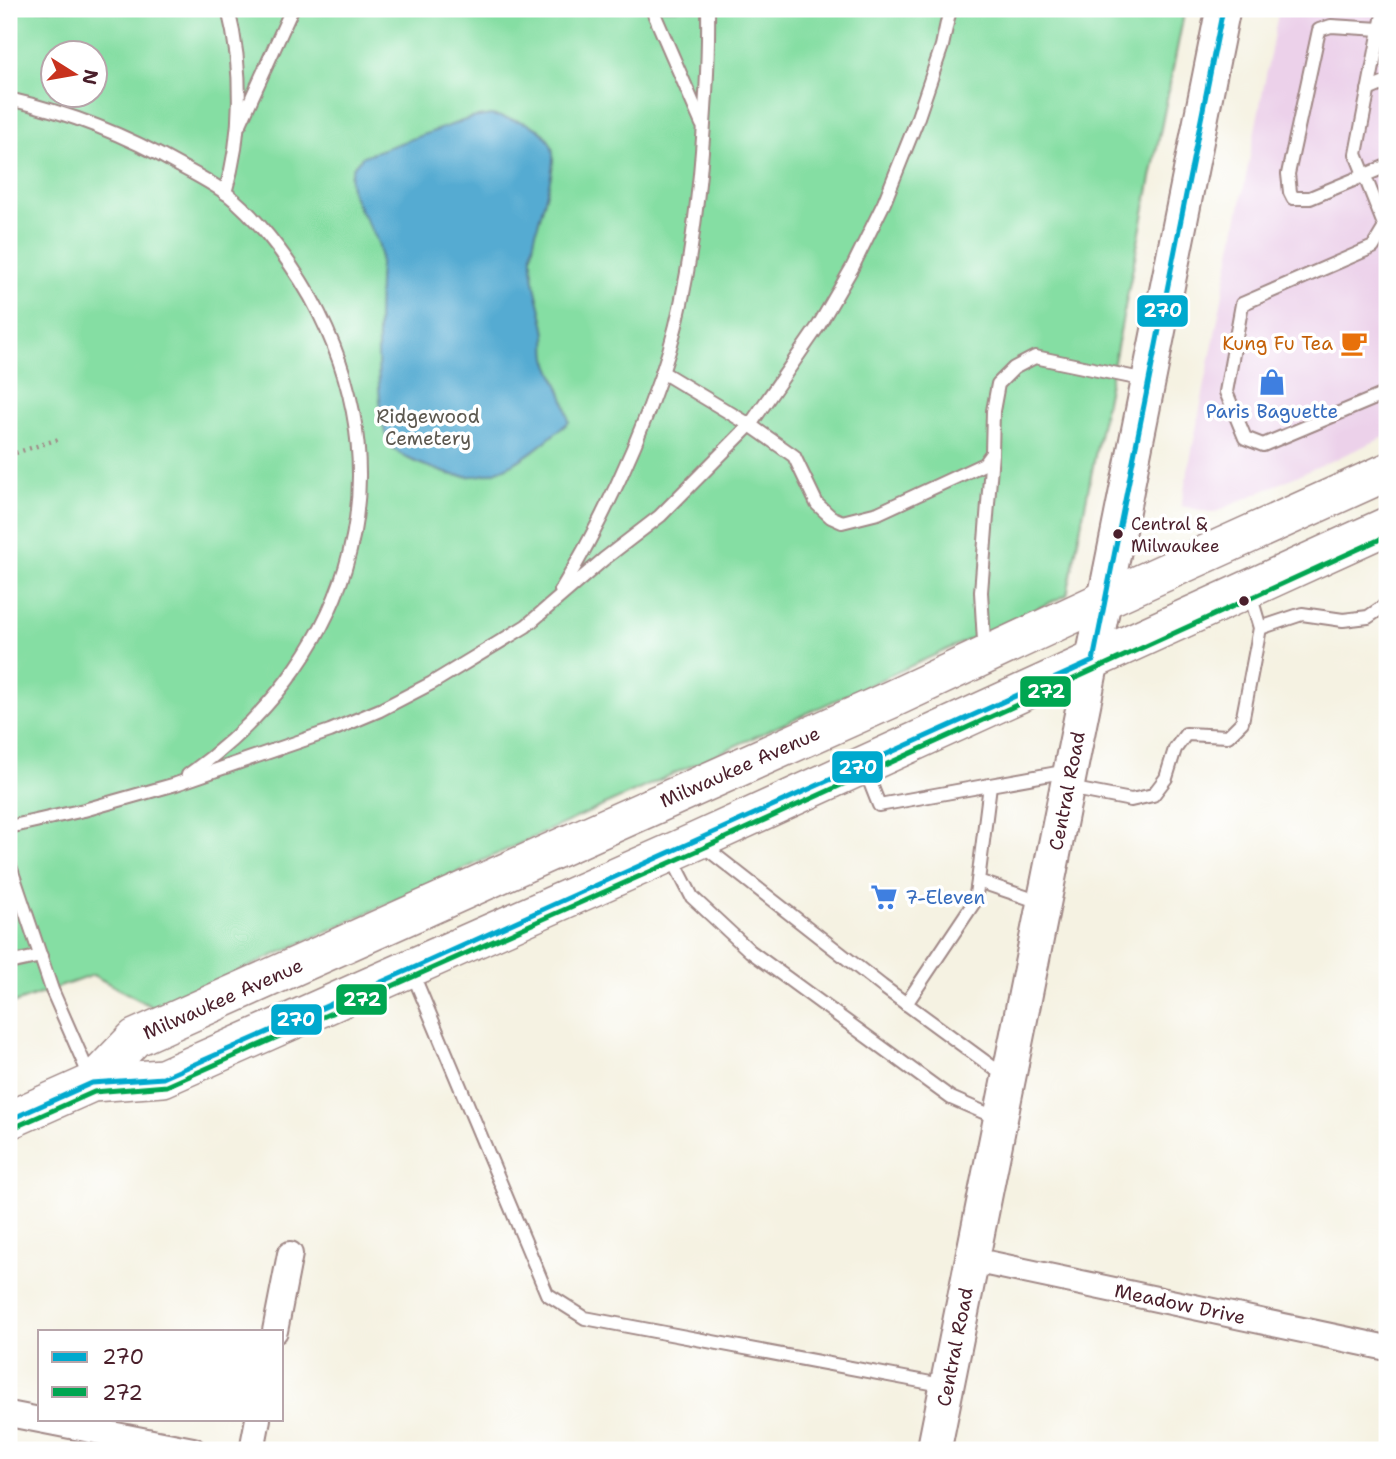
<svg xmlns="http://www.w3.org/2000/svg" width="1396" height="1459" font-family="'Shantell Sans',sans-serif">
  <style>
    .built { fill: #ecd1ea }
    .green { fill: #85dea3; stroke: #687e67; stroke-width: 2; fill-rule: evenodd }
    .water { fill: #55abd2; stroke: #50657e; stroke-width: 2 }
    .lines { fill: none; stroke-linecap: round; stroke-linejoin: round }
    .lane-casing { stroke: #a08886; stroke-width: 16 }
    .street-casing { stroke: #a08886; stroke-width: 28 }
    .secondary-casing { stroke: #a08886; stroke-width: 37 }
    .primary-casing { stroke: #a08886; stroke-width: 40 }
    .path { stroke: #a08886; stroke-width: 4.5; stroke-dasharray: 2 5; stroke-linecap: butt }
    .lane { stroke: #fff; stroke-width: 12 }
    .street { stroke: #fff; stroke-width: 24 }
    .secondary { stroke: #fff; stroke-width: 33 }
    .primary { stroke: #fff; stroke-width: 37 }
    .bus-1-casing { stroke: #fff; stroke-width: 10 }
    .bus-2-casing { stroke: #fff; stroke-width: 10 }
    .bus-1 { stroke: #00a9ce; stroke-width: 5 }
    .bus-2 { stroke: #00a651; stroke-width: 5 }
    .bus-dot { fill: #4a1f2b; stroke: #fff; stroke-width: 2.5 }
    .labels { text-anchor: middle; dominant-baseline: central; stroke-width: 7; stroke-linejoin: round; paint-order: stroke }
    .bus-label { font-size: 17px; fill: #4a1f2b; stroke: #fff; text-anchor: start }
    .food-label { font-size: 19px; fill: #c56008; stroke: #fff; text-anchor: end }
    .shop-label { font-size: 19px; fill: #366cbe; stroke: #fff }
    .park-label { font-size: 19px; fill: #5c584f; stroke: #fff }
    .street-label { font-size: 19px; fill: #4a1f2b; stroke: #fff }
    .line-badge { stroke: #fff; stroke-width: 2.5 }
    .badge-label { font-size: 19px; text-anchor: middle; font-weight: bold; fill: #fff }
  </style>
  <rect width="100%" height="100%" fill="#fff"/>
  <filter id="ink" filterUnits="userSpaceOnUse"><feTurbulence type="fractalNoise" baseFrequency=".0143" numOctaves="2"/><feDisplacementMap in="SourceGraphic" scale="14" xChannelSelector="R" yChannelSelector="G"/><feConvolveMatrix kernelMatrix="1 2 1 2 8 2 1 2 1" color-interpolation-filters="sRGB"/></filter>
  <filter id="wash" filterUnits="userSpaceOnUse"><feTurbulence type="fractalNoise" baseFrequency=".00686" numOctaves="4" result="noise"/><feDisplacementMap in="SourceGraphic" scale="28" xChannelSelector="R" yChannelSelector="G"/><feGaussianBlur stdDeviation="1.57" result="paint"/><feColorMatrix in="noise" values="0 0 0 0 0 0 0 0 0 0 0 0 0 0 0 0 0 1.4 0 .05"/><feComposite in="paint" operator="in"/></filter>
  <g filter="url(#wash)">
    <rect width="100%" height="100%" fill="#f5f2e2"/>
    <!-- built -->
    <polygon class="built" points="1279,9 1387,9 1387,436 1213,513 1181,506"/>
    <!-- green -->
    <path class="green" d="M9 9H1185L1067 595 156 1009 93 975 9 1005ZM52 52H94V94H52Z"/>
    <!-- water -->
    <path class="water" d="M491 115C513 120 541 121 551 145 561 167 533 226 532 255 531 283 542 307 546 334 547 343 545 353 548 361 557 384 565 396 569 422 531 453 491 492 437 470 421 464 403 459 391 446 374 426 378 313 379 283 379 272 382 257 379 246 373 224 340 192 353 168 355 164 360 160 363 156L471 118Z"/>
  </g>
  <g filter="url(#ink)">
    <g class="lines">
      <defs>
        <g id="lane">
          <polyline points="652,9 702,124"/>
          <polyline points="1384,9 1356,154 1385,227 1373,247 1242,304 1226,392 1245,438 1263,445 1387,393"/>
          <polyline points="1380,29 1331,26 1319,30 1288,174 1290,192 1293,198 1310,198 1387,166"/>
          <polyline points="1368,90 1387,82"/>
          <path d="M9 99C70 113 126 135 180 166 195 174 212 183 226 193 262 221 299 273 319 313 407 490 344 664 188 775"/>
          <polyline points="240,124 292,9"/>
          <path d="M225 193C243 134 243 68 228 9"/>
          <polyline points="662,372 750,425 794,456 817,504 831,517 842,522 878,513 984,464 992,453 993,411 998,384 1014,368 1035,357 1146,380"/>
          <path d="M561 590C602 522 636 448 662 373 684 309 693 241 700 174 705 119 709 64 708 9"/>
          <polyline points="1260,628 1302,614 1343,620 1368,617 1387,604"/>
          <polyline points="987,651 984,641 981,592 992,453"/>
          <polyline points="864,767 879,805 990,785"/>
          <polyline points="1069,788 1131,800 1153,795 1166,778 1175,749 1186,734 1228,736 1242,722 1260,628 1250,594"/>
          <polyline points="9,827 84,810 176,784 330,731 380,710 432,683 526,626 604,559 660,516 750,425 819,325 852,268 884,203 916,123 942,46 950,9"/>
          <polyline points="701,844 882,986 1006,1077"/>
          <polyline points="671,856 692,897 750,951 951,1098 999,1119"/>
          <polyline points="9,863 52,990 91,1079"/>
          <polyline points="1043,903 978,881 990,785 1068,771"/>
          <polyline points="9,963 41,956"/>
          <polyline points="412,972 547,1294 585,1318 947,1386"/>
          <polyline points="906,1004 975,901 978,881"/>
        </g>
        <g id="street">
          <polyline points="973,1260 1387,1348"/>
          <polyline points="275,1331 290,1254"/>
          <polyline points="9,1414 193,1450"/>
          <polyline points="252,1450 258,1419"/>
        </g>
        <polyline id="secondary" points="934,1450 1223,9"/>
        <g id="primary">
          <polyline points="92,1083 135,1038 892,699 1106,599 1387,472"/>
          <polyline points="9,1120 92,1083 163,1078 697,841 1387,526"/>
        </g>
      </defs>
      <!-- lane casing -->
      <use href="#lane" class="lane-casing"/>
      <!-- street casing -->
      <use href="#street" class="street-casing"/>
      <!-- secondary casing -->
      <use href="#secondary" class="secondary-casing"/>
      <!-- primary casing -->
      <use href="#primary" class="primary-casing"/>
      <!-- path -->
      <polyline class="path" points="9,455 62,438"/>
      <!-- lane -->
      <use href="#lane" class="lane"/>
      <!-- street -->
      <use href="#street" class="street"/>
      <!-- secondary -->
      <use href="#secondary" class="secondary"/>
      <!-- primary -->
      <use href="#primary" class="primary"/>
      <defs>
        <polyline id="bus-1" points="9,1120 92,1083 163,1078 411,969 1093,661 1223,9"/>
        <polyline id="bus-2" points="13,1128 94,1092 167,1086 701,849 1387,536"/>
      </defs>
      <!-- bus-1 casing -->
      <use href="#bus-1" class="bus-1-casing"/>
      <!-- bus-2 casing -->
      <use href="#bus-2" class="bus-2-casing"/>
      <!-- bus-1 -->
      <use href="#bus-1" class="bus-1"/>
      <!-- bus-2 -->
      <use href="#bus-2" class="bus-2"/>
    </g>
  </g>
  <!-- icons -->
  <defs>
    <symbol id="cafe-bare" viewBox="-9 -9 18 18"><path d="M-5.5-4.5H6V0H3Q3 3.5 0 3.5H-2.5Q-5.5 3.5-5.5 0ZM3-3.2v2h1.7v-2ZM-6 4.5H4V6H-6Z" fill="#e8710a" stroke="#fff" stroke-width="2.5" paint-order="stroke"/></symbol>
    <symbol id="shop-bare" viewBox="-9 -9 18 18"><path d="M-5-2.5h2.3a2.7 3.5 0 0 1 5.4 0H5L5.5 6h-11ZM-1.5-2.5h3a1.5 2.3 0 0 0-3 0Z" fill="#3f7fe0" stroke="#fff" stroke-width="2.5" paint-order="stroke"/></symbol>
    <symbol id="supermarket-bare" viewBox="-9 -9 18 18"><path d="M-6-5.5h2.5l.6 2H6L4.5 2H-2.5L-4.4-4H-6ZM-1.5 3.2a1.3 1.3 0 1 0 .1 0ZM3 3.2a1.3 1.3 0 1 0 .1 0Z" fill="#3f7fe0" stroke="#fff" stroke-width="2.5" paint-order="stroke"/></symbol>
  </defs>
  <g fill-rule="evenodd">
    <use href="#cafe-bare" x="1335" y="324" width="38" height="38"/>
    <use href="#shop-bare" x="1253" y="363" width="38" height="38"/>
    <use href="#supermarket-bare" x="865" y="878" width="38" height="38"/>
  </g>
  <!-- markers -->
  <g class="bus-dot">
    <circle cx="1118" cy="534" r="6"/>
    <circle cx="1244" cy="601" r="6"/>
  </g>
  <g class="labels">
    <!-- bus labels -->
    <g class="bus-label">
      <text x="1131" y="524">Central &amp;<tspan x="1131" dy="22">Milwaukee</tspan></text>
    </g>
    <!-- food labels -->
    <g class="food-label">
      <text x="1333" y="343">Kung Fu Tea</text>
    </g>
    <!-- shop labels -->
    <g class="shop-label">
      <text x="1272" y="411">Paris Baguette</text>
      <text x="905" y="897" text-anchor="start">7-Eleven</text>
    </g>
    <!-- park labels -->
    <g class="park-label">
      <text x="428" y="416">Ridgewood<tspan x="428" dy="22">Cemetery</tspan></text>
    </g>
    <!-- street labels -->
    <g class="street-label">
      <text transform="translate(740 767) rotate(-24)">Milwaukee Avenue</text>
      <text transform="translate(1067 791) rotate(-79)">Central Road</text>
      <text transform="translate(223 999) rotate(-24)">Milwaukee Avenue</text>
      <text transform="translate(1180 1304) rotate(12)">Meadow Drive</text>
      <text transform="translate(955 1347) rotate(-79)">Central Road</text>
    </g>
  </g>
  <g class="line-badge">
    <rect x="1136" y="294" width="53" height="34" rx="7" fill="#00a9ce"/>
    <rect x="1019" y="675" width="53" height="33" rx="7" fill="#00a651"/>
    <rect x="831" y="750" width="53" height="34" rx="7" fill="#00a9ce"/>
    <rect x="335" y="983" width="53" height="33" rx="7" fill="#00a651"/>
    <rect x="270" y="1003" width="53" height="33" rx="7" fill="#00a9ce"/>
  </g>
  <g class="badge-label">
    <text x="1163" y="317">270</text>
    <text x="1046" y="698">272</text>
    <text x="858" y="774">270</text>
    <text x="362" y="1006">272</text>
    <text x="296" y="1026">270</text>
  </g>
  <!-- margin -->
  <rect width="1396" height="1459" fill="none" stroke="#fff" stroke-width="35"/>
  <!-- legend -->
  <rect x="38" y="1330" width="245" height="91" fill="#ffffff" stroke="#b7a5aa" stroke-width="2"/>
  <rect x="52" y="1352" width="35" height="10" fill="#00a9ce" stroke="#b7a5aa" stroke-width="2"/>
  <text x="102" y="1364" font-size="21" fill="#4a1f2b">270</text>
  <rect x="52" y="1387" width="35" height="10" fill="#00a651" stroke="#b7a5aa" stroke-width="2"/>
  <text x="102" y="1400" font-size="21" fill="#4a1f2b">272</text>
  <!-- north arrow -->
  <g transform="translate(74 74) rotate(101)"><circle r="33" fill="#ffffff" stroke="#b7a5aa" stroke-width="2"/>
  <path d="M0-5L12 26L0 18L-12 26Z" fill="#c8321e"/>
  <text y="-10" font-size="19" font-weight="bold" text-anchor="middle" fill="#4a1f2b">N</text>
  </g>
</svg>
